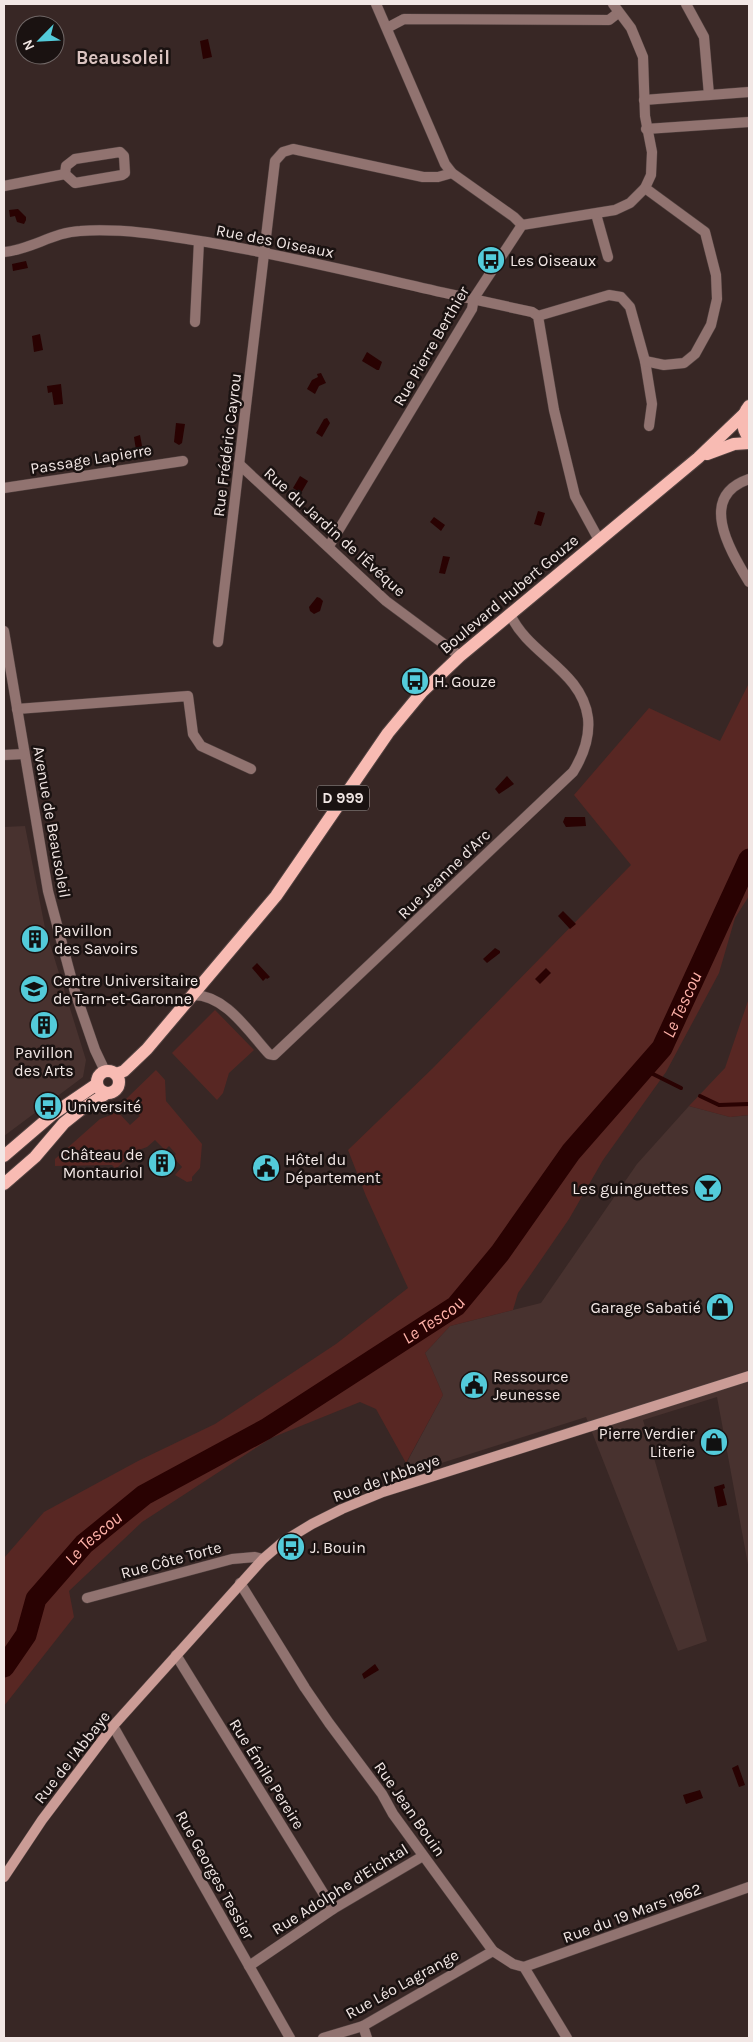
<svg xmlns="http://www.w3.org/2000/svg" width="753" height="2042" font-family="Karla,sans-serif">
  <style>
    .built { fill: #48322f }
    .green { fill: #582723 }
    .water { fill: #290202 }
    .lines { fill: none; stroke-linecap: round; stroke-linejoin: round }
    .stream { stroke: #290202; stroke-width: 4 }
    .river { stroke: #290202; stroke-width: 21 }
    .minor-casing { stroke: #524240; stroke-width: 11 }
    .secondary-casing { stroke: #524240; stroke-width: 11 }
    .primary-casing { stroke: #524240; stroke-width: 14 }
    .minor { stroke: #917370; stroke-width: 10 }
    .secondary { stroke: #cb9c96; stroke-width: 10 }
    .primary { stroke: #f8bbb3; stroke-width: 12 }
    .labels { text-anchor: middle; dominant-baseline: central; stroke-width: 5; stroke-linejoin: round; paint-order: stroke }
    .shield { fill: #1a1211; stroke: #b1a7a5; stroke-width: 1 }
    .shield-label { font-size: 15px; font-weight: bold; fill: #f2e7e5 }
    .street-label { font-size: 16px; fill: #f2e7e5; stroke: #1a1211 }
    .poi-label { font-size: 16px; fill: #f2e7e5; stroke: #1a1211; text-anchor: start }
    .water-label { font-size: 18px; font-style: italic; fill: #feb1a8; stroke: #1a1211 }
    .quarter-label { font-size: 19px; font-weight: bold; fill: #dbc4c1; stroke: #1a1211 }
  </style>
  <rect width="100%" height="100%" fill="#382725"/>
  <!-- built -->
  <g class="built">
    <polygon points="25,826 45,928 86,1060 83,1077 4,1136 4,827"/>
    <polygon points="689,1106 730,1117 749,1115 749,1570 717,1397 643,1420 707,1641 678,1651 586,1417 410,1473 406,1464 443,1395 425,1353 450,1326 541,1303 637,1164"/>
  </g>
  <!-- green -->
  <g class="green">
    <polygon points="749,683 749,896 735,918 719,973 666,1072 603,1160 569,1219 518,1293 513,1310 450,1326 425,1353 443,1395 406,1463 376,1409 360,1402 271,1438 142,1522 69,1591 74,1617 4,1706 4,1558 44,1512 138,1461 215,1424 336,1344 408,1288 366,1196 348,1150 433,1068 631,865 574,795 649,708 720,741"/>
    <polygon points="749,998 749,1115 730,1117 689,1106 725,1068"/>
    <polygon points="215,1010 254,1050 229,1073 223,1093 217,1100 172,1053"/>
    <polygon points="156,1070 165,1080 166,1101 202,1144 200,1168 192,1177 192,1181 187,1182 175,1175 182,1167 173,1157 176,1154 169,1146 165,1150 155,1140 147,1147 133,1152 116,1169 112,1165 55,1166 55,1159 100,1119 111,1115 116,1110 130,1125 140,1116 125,1100"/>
  </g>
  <!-- water -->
  <g class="water">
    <polygon points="208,39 212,57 203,59 200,41"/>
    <polygon points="18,209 26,217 26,220 24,224 17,222 15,216 10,217 9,210"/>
    <polygon points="26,261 28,268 13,271 12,264"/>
    <polygon points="40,334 43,350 34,352 32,336"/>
    <polygon points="367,352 382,362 379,370 377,370 362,361"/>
    <polygon points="321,373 326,383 319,386 315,394 307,389 312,380 318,377 317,374"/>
    <polygon points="61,384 63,404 54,405 52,392 48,393 47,386"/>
    <polygon points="327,418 330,423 322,437 316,433 324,419"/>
    <polygon points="176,423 185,424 182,443 179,445 174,442"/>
    <polygon points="140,435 143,451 139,452 136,450 134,437"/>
    <polygon points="300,476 308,481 301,493 293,488"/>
    <polygon points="538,511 545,513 541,526 534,524"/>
    <polygon points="434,517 445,525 441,531 430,522"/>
    <polygon points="443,556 450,557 445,574 439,573"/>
    <polygon points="317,597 320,598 323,601 320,611 314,614 310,611 309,607"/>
    <polygon points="507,776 514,784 499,794 495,789"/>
    <polygon points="565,817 585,817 586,826 566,827 563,822"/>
    <polygon points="563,911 576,924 570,929 558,916"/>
    <polygon points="495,948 500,951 500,953 487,963 483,959"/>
    <polygon points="257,963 270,977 267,979 266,978 263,981 252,968"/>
    <polygon points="546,968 551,973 540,984 535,979"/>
    <polygon points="724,1484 725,1488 723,1489 727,1505 718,1507 714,1487"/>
    <polygon points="375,1664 379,1670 364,1679 362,1674"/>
    <polygon points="738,1765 745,1785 739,1787 732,1768"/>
    <polygon points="700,1790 703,1798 686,1804 683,1795"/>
  </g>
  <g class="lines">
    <!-- stream -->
    <g class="stream">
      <polyline points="643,1069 681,1088"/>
      <polyline points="700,1096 719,1105 749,1104"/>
    </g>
    <!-- river -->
    <path class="river" id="s1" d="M4 1667 26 1635 36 1599 84 1544 144 1495 266 1429 456 1306 500 1253 571 1152 662 1048 749 859"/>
    <defs>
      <g id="minor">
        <polyline points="376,4 445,164 452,173 514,217 522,225"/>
        <polyline points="686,4 704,37 709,95"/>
        <polyline points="387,28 404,19 609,20 618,13"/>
        <polyline points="644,100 749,92"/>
        <polyline points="646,129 749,122"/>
        <polygon points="120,152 124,156 125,173 122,175 75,183 65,174 66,166 75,159"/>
        <polyline points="4,186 65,174"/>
        <polyline points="596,214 608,257"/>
        <path d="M4 252C30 250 54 232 80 231 125 228 169 236 212 243 294 257 374 277 454 295L532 312 538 316 554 410 575 496 599 540"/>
        <polyline points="538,316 609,295 621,297 630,307 645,361 652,404 649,426"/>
        <polyline points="195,322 199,241"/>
        <polyline points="645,361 664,365 684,363 695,354 711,325 717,299 716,275 705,232 645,188"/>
        <polyline points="239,464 386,601 460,656"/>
        <path d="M749 479C697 497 730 550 749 582"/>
        <polyline points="4,488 183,461"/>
        <polyline points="329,546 472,309 474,298 522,225 615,210 630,203 645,188 651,175 652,152 645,116 643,57 631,28 613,4"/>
        <polyline points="4,631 48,891 75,992 95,1050 105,1071"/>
        <polyline points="218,642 275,161 283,152 293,149 423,177 438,177 452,173"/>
        <polyline points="17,709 188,696 193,734 201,746 251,769"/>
        <polyline points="4,755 24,754"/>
        <path d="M192 995C225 994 248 1031 269 1054L274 1055 573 772C583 756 590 737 588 718 582 670 528 655 510 614"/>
        <polyline points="240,1583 305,1688 329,1723 382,1794 393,1814 493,1951 513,1964 524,1967 567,2038"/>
        <polyline points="87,1598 232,1559 255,1557 263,1559"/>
        <polyline points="176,1655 333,1909"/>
        <polyline points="113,1726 290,2038"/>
        <polyline points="249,1966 333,1909 423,1856"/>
        <polyline points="524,1967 749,1887"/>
        <polyline points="363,2026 367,2038"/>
        <polyline points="323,2038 363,2026 493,1951"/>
      </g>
      <polyline id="secondary" points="4,1877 42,1820 113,1726 263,1559 284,1541 312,1524 342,1509 383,1492 749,1376"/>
      <g id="primary">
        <path d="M749 406C741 416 741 428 749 438"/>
        <polyline points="707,454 734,444 749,443"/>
        <circle cx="108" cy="1082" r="11"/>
        <polyline points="116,1074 124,1071 147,1049 276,896 388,733 422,692 460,656 698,458 744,414"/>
        <polyline points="4,1156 53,1114 97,1084"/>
        <polyline points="4,1184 35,1157 64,1123 79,1111 107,1093"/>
      </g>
    </defs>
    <!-- minor casing -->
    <use href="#minor" class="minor-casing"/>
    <!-- secondary casing -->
    <use href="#secondary" class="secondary-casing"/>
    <!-- primary casing -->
    <use href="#primary" class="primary-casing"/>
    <!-- minor -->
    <use href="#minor" class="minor"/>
    <!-- secondary -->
    <use href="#secondary" class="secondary"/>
    <!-- primary -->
    <use href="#primary" class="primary"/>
  </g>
  <!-- icons -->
  <defs>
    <symbol id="bus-disc" viewBox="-11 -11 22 22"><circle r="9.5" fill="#53cbda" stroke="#1a1211"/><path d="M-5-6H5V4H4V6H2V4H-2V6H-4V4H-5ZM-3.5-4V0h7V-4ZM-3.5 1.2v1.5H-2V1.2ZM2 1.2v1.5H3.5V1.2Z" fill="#111"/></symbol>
    <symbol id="building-disc" viewBox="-11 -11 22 22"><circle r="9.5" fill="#53cbda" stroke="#1a1211"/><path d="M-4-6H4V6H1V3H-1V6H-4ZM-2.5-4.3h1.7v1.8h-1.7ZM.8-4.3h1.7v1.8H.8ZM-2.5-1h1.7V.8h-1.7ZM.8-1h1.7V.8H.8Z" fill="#111"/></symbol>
    <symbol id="university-disc" viewBox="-11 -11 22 22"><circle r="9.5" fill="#53cbda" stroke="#1a1211"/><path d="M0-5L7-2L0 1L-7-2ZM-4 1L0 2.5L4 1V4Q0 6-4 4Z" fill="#111"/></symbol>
    <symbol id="civic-disc" viewBox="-11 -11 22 22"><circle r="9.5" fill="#53cbda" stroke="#1a1211"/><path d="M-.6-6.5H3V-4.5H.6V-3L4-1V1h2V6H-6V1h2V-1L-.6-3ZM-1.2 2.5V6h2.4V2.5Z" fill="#111"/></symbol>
    <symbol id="bar-disc" viewBox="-11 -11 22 22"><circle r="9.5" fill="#53cbda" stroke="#1a1211"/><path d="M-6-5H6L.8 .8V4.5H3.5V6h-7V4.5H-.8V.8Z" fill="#111"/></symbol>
    <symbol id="shop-disc" viewBox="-11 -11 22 22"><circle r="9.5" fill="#53cbda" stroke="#1a1211"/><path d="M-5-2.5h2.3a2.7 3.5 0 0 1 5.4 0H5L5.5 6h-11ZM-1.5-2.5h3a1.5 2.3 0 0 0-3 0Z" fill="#111"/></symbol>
  </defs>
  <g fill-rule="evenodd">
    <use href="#bus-disc" x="475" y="244" width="32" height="32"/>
    <use href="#bus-disc" x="399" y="665" width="32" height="32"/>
    <use href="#building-disc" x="19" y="923" width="32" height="32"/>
    <use href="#university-disc" x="18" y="973" width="32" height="32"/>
    <use href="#building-disc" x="28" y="1009" width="32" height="32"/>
    <use href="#bus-disc" x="32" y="1090" width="32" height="32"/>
    <use href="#building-disc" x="146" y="1147" width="32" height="32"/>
    <use href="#civic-disc" x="250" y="1152" width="32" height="32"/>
    <use href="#bar-disc" x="692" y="1172" width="32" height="32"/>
    <use href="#shop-disc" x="704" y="1291" width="32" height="32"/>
    <use href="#civic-disc" x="458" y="1369" width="32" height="32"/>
    <use href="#shop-disc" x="698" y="1426" width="32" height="32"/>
    <use href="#bus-disc" x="275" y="1531" width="32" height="32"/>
  </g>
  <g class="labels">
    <!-- shield labels -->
    <rect class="shield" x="317" y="785.5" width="52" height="25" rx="4"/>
    <g class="shield-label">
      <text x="343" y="798">D 999</text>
    </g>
    <!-- street labels -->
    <g class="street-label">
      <text transform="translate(275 241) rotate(11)">Rue des Oiseaux</text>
      <text transform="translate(431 346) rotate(-60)">Rue Pierre Berthier</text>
      <text transform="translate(227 445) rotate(-83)">Rue Frédéric Cayrou</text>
      <text transform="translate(91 459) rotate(-9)">Passage Lapierre</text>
      <text transform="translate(335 532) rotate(42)">Rue du Jardin de l'Êvéque</text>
      <text transform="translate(509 594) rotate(-40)">Boulevard Hubert Gouze</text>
      <text transform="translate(52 822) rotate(80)">Avenue de Beausoleil</text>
      <text transform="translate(444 874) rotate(-44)">Rue Jeanne d'Arc</text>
      <text transform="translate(386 1478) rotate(-20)">Rue de l'Abbaye</text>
      <text transform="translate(171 1560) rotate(-15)">Rue Côte Torte</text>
      <text transform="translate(72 1757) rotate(-52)">Rue de l'Abbaye</text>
      <text transform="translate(267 1774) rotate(58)">Rue Émile Pereire</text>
      <text transform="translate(410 1809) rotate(55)">Rue Jean Bouin</text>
      <text transform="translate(215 1875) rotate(61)">Rue Georges Tessier</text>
      <text transform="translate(340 1889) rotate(-32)">Rue Adolphe d'Eichtal</text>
      <text transform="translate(632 1913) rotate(-20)">Rue du 19 Mars 1962</text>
      <text transform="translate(402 1984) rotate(-29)">Rue Léo Lagrange</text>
    </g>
    <!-- poi labels -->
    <g class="poi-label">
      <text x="510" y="260">Les Oiseaux</text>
      <text x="434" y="681">H. Gouze</text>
      <text x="54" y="930">Pavillon<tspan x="54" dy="18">des Savoirs</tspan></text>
      <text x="53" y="980">Centre Universitaire<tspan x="53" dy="18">de Tarn-et-Garonne</tspan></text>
      <text x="44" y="1052" text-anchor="middle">Pavillon<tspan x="44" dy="18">des Arts</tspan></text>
      <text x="67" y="1106">Université</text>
      <text x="143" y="1154" text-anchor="end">Château de<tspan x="143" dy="18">Montauriol</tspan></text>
      <text x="285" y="1159">Hôtel du<tspan x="285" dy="18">Département</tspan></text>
      <text x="689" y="1188" text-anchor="end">Les guinguettes</text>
      <text x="701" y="1307" text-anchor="end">Garage Sabatié</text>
      <text x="493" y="1376">Ressource<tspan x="493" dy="18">Jeunesse</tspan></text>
      <text x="695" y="1433" text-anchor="end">Pierre Verdier<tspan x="695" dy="18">Literie</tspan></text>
      <text x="310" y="1547">J. Bouin</text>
    </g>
    <!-- water labels -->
    <g class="water-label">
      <text stroke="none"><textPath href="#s1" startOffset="970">Le Tescou</textPath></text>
      <text stroke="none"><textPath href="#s1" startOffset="565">Le Tescou</textPath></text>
      <text stroke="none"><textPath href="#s1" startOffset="160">Le Tescou</textPath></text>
    </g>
    <!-- quarter labels -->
    <g class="quarter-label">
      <text x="123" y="58">Beausoleil</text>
    </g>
  </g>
  <!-- border -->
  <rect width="753" height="2042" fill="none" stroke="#f2e7e5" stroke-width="10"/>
  <!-- north arrow -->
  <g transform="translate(40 40) rotate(246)"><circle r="24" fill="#1a1211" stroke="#706766"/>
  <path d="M0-4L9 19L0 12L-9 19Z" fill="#53cbda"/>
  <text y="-8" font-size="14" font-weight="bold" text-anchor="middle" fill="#f2e7e5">N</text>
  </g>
</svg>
